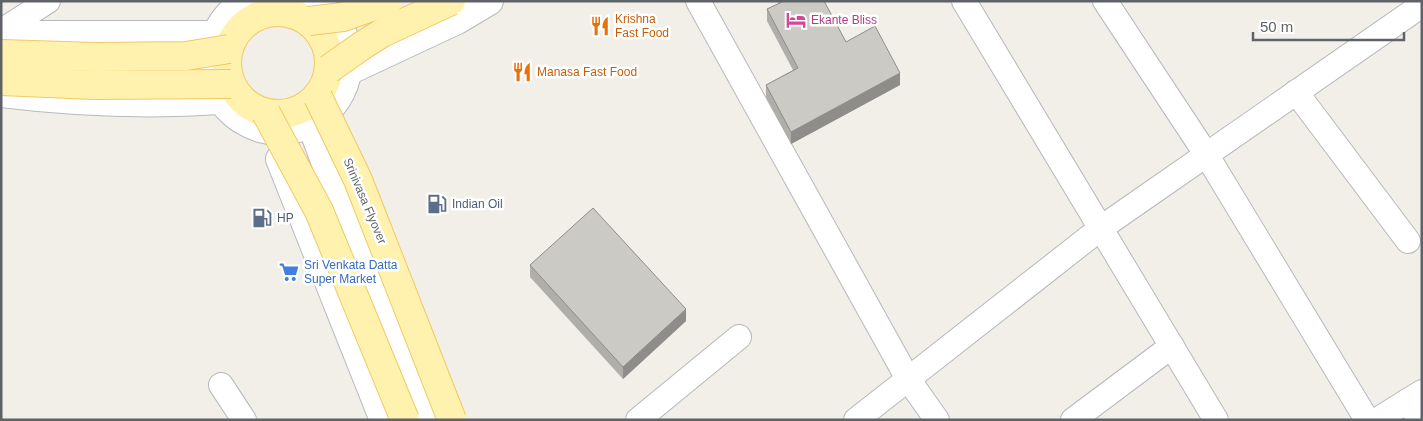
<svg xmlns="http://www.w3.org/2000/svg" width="1423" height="421" font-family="Helvetica,sans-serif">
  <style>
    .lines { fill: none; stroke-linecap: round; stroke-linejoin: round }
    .street-casing { stroke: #b5b8bc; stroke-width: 26 }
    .secondary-casing { stroke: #b6babf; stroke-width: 30 }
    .primary-casing { stroke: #f2c960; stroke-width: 30 }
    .street { stroke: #fff; stroke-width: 24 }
    .secondary { stroke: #fff; stroke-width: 28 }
    .primary { stroke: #fff2af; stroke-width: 28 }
    .primary-bridge-casing { stroke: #f2c960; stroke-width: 30; stroke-linecap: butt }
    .primary-bridge { stroke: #fff2af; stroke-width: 28 }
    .wall { fill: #afaea9 }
    .shaded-wall { fill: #8f8d8a }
    .building { fill: #cccac5; stroke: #8f8d8a }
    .labels { text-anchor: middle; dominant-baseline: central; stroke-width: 5; stroke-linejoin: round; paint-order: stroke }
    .food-label { font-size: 12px; fill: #c56008; stroke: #fff; text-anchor: start }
    .hotel-label { font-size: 12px; fill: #b23c85; stroke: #fff; text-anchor: start }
    .street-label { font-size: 12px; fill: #5f6368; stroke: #fff }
    .service-label { font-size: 12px; fill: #4e5e75; stroke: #fff; text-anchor: start }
    .shop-label { font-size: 12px; fill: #366cbe; stroke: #fff; text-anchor: start }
  </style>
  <rect width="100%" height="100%" fill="#f1efe8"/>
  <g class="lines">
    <defs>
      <g id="street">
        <polyline points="698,1 908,379 937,420"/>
        <polyline points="964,1 1216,420"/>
        <polyline points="1105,1 1206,154 1367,420"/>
        <polyline points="3,30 48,1"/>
        <polyline points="1296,92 1408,241"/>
        <polyline points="221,385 244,420"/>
        <polyline points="1407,401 1421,420"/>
        <polyline points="638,420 739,337"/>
        <polyline points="856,420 1101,228 1422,5"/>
        <polyline points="1073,420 1172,346"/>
        <polyline points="1377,420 1422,392"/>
      </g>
      <g id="secondary">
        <path d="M246 1C223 15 211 37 210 64 209 80 218 96 228 108 237 118 248 124 260 128 304 141 349 106 348 60 347 49 345 37 340 27 332 16 324 9 313 1"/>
        <polyline points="1,30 34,35 215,35"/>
        <polyline points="348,71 457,20 489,1"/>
        <path d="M1 93C74 102 148 105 221 100"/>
        <polyline points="311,123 351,232 429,420"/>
        <polyline points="280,159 384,420"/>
      </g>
      <circle id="primary" cx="278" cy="63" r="51"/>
    </defs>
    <!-- street casing -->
    <use href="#street" class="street-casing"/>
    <!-- secondary casing -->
    <use href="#secondary" class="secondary-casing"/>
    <!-- primary casing -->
    <use href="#primary" class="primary-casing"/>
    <!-- street -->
    <use href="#street" class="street"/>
    <!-- secondary -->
    <use href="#secondary" class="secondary"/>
    <!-- primary -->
    <use href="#primary" class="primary"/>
    <defs>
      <g id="primary-bridge">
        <polyline points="309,21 343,17 388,1"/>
        <polyline points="1,54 95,57 186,56 229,49"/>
        <polyline points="329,69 360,47 382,33 451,1"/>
        <polyline points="1,81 94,85 231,84"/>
        <polyline points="318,97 358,180 452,420"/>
        <polyline points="266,113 319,211 405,420"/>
      </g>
    </defs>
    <!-- primary-bridge casing -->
    <use href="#primary-bridge" class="primary-bridge-casing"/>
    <!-- primary-bridge -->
    <use href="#primary-bridge" class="primary-bridge"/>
  </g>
  <!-- wall -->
  <g class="wall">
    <polygon points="778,1 824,1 846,42 900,85 791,144 766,97 766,85 793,70 767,21 767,9 778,4"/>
    <polygon points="530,265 686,321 623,379 530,277"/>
  </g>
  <!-- shaded-wall -->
  <g class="shaded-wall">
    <polygon points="900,73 900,85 791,144 791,132"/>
    <polygon points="686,309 686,321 623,379 623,367"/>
  </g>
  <!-- building -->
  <g class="building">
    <polygon points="782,1 824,1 846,42 875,26 900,73 791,132 766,85 798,68 767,9 782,2"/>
    <polygon points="593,208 686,309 623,367 530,265"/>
  </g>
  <!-- icons -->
  <defs>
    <symbol id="hotel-bare" viewBox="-9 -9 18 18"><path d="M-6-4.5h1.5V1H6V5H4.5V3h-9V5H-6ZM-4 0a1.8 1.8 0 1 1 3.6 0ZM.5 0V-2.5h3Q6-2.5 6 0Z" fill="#d1479c" stroke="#fff" stroke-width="2.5" paint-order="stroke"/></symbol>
    <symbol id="restaurant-bare" viewBox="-9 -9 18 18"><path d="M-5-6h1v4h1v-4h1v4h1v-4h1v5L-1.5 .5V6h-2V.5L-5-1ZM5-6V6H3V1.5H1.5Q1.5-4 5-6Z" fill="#e8710a" stroke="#fff" stroke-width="2.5" paint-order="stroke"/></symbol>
    <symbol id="fuel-bare" viewBox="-9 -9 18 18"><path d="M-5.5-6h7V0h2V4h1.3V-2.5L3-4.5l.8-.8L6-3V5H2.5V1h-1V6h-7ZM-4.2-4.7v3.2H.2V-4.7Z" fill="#5c6f8a" stroke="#fff" stroke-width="2.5" paint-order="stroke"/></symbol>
    <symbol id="supermarket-bare" viewBox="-9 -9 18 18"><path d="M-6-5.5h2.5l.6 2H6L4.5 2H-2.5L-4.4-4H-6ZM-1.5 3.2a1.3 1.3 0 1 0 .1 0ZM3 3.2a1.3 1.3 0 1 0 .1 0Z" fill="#3f7fe0" stroke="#fff" stroke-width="2.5" paint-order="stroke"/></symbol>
  </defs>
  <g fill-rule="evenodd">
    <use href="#hotel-bare" x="782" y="6" width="28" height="28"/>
    <use href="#restaurant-bare" x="586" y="12" width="28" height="28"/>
    <use href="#restaurant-bare" x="508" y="58" width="28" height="28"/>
    <use href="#fuel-bare" x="423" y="190" width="28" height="28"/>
    <use href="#fuel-bare" x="248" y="204" width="28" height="28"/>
    <use href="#supermarket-bare" x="275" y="258" width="28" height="28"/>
  </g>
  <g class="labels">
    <!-- food labels -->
    <g class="food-label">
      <text x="615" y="19">Krishna<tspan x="615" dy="14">Fast Food</tspan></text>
      <text x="537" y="72">Manasa Fast Food</text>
    </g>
    <!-- hotel labels -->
    <g class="hotel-label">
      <text x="811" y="20">Ekante Bliss</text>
    </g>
    <!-- street labels -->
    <g class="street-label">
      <text transform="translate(365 201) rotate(67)">Srinivasa Flyover</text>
    </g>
    <!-- service labels -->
    <g class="service-label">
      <text x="452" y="204">Indian Oil</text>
      <text x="277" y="218">HP</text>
    </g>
    <!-- shop labels -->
    <g class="shop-label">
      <text x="304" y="265">Sri Venkata Datta<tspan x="304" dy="14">Super Market</tspan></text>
    </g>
  </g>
  <!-- border -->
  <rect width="1423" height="421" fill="none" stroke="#5f6368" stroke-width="5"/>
  <!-- scale -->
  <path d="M1253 32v8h151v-8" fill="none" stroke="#5f6368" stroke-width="2.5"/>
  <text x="1260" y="32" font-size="15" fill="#5f6368" stroke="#ffffff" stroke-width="4" paint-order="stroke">50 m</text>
</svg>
